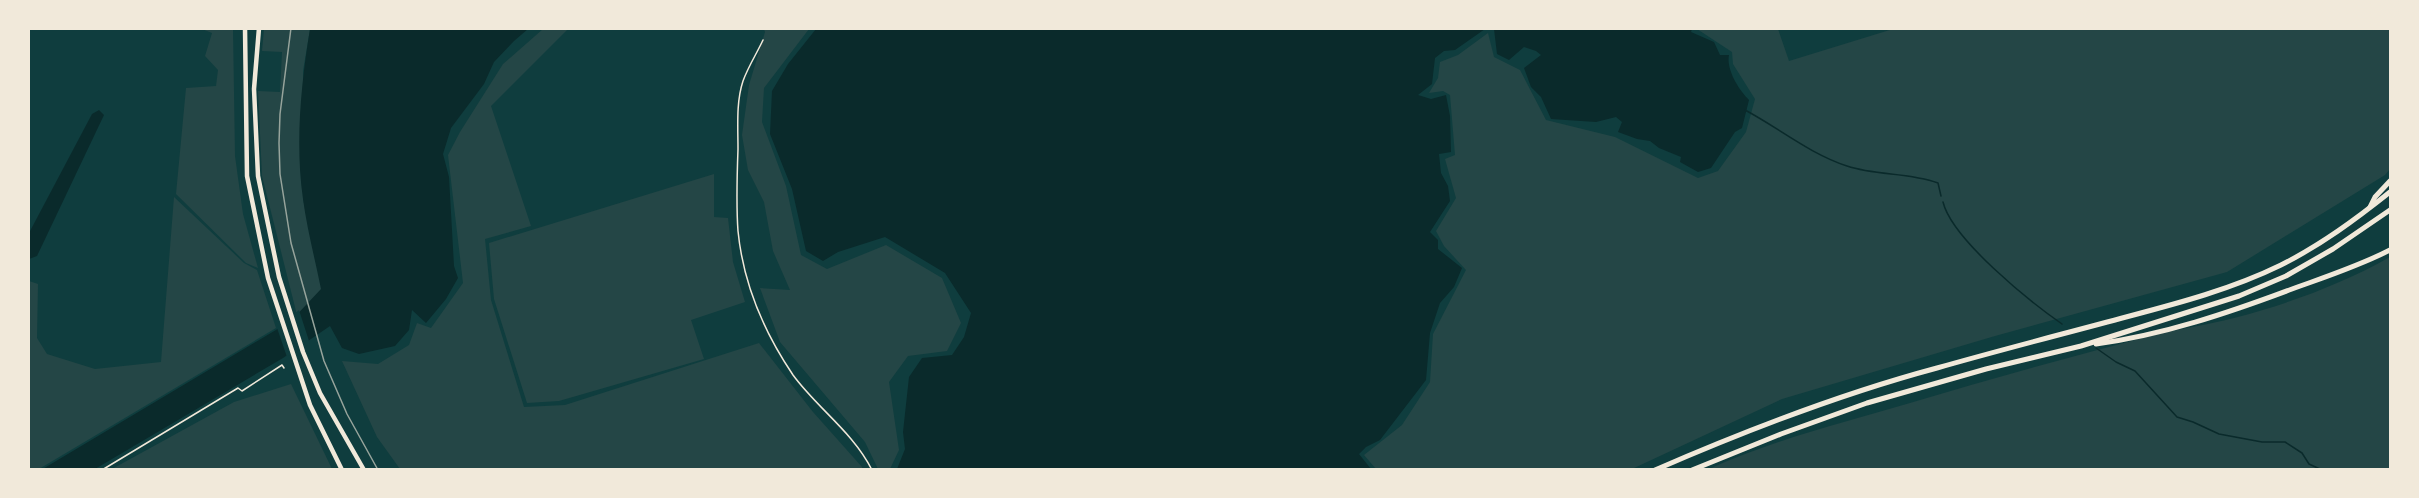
<svg xmlns="http://www.w3.org/2000/svg" width="2419" height="498" font-family="'Zilla Slab',serif">
  <style>
    .green { fill: #244646 }
    .water { fill: #0a2a2b }
    .pier { fill: #0f3d3e }
    .lines { fill: none; stroke-linecap: round; stroke-linejoin: round }
    .stream { stroke: #0a2a2b; stroke-width: 1.5 }
    .path { stroke: #f1e9da; stroke-width: 1.5 }
    .service { stroke: #f1e9da; stroke-width: 1.5 }
    .primary { stroke: #f1e9da; stroke-width: 4.5 }
    .motorway { stroke: #f1e9da; stroke-width: 5 }
    .rail { stroke: #97a49c; stroke-width: 1.5 }
  </style>
  <rect width="100%" height="100%" fill="#0f3d3e"/>
  <!-- green -->
  <g class="green">
    <polygon points="202,29 233,29 235,156 243,214 258,268 246,263 176,194 186,88 216,86 218,70 205,56 212,33"/>
    <polygon points="264,29 310,29 303,71 303,199 322,289 297,315 262,176 258,91 280,92 282,52 262,51"/>
    <polygon points="543,29 568,29 491,106 531,226 485,239 491,300 524,407 565,405 759,343 813,412 862,467 862,469 400,469 377,437 342,361 378,364 409,345 417,323 431,328 463,283 448,155 460,132 503,64"/>
    <polygon points="764,29 809,29 764,88 762,122 786,186 801,255 827,269 886,245 942,278 961,323 947,351 908,356 889,382 899,450 890,469 878,469 865,442 780,342 760,288 790,290 773,251 764,202 748,170 742,135 749,85 765,32"/>
    <polygon points="1697,29 1778,29 1789,61 1893,29 2390,29 2390,169 2385,175 2227,272 1995,336 1782,399 1632,469 1376,469 1364,455 1402,425 1430,382 1433,334 1466,270 1444,246 1436,231 1456,198 1445,159 1455,155 1450,95 1443,91 1429,93 1438,78 1440,62 1458,55 1488,33 1494,57 1520,70 1546,120 1615,137 1698,178 1718,171 1746,132 1755,99 1733,64 1732,52"/>
    <polygon points="714,174 714,217 728,218 733,262 745,302 691,320 704,359 559,401 527,403 494,299 489,243"/>
    <polygon points="174,197 244,263 257,270 276,328 39,469 29,469 29,281 38,284 37,338 47,354 95,369 161,362"/>
    <path d="M2390 257V469L1707 470C1772 440 1842 423 1910 403 1990 379 2070 357 2150 336 2178 329 2207 325 2234 318 2288 304 2342 284 2390 257Z"/>
    <polygon points="291,384 332,469 112,469 234,402"/>
  </g>
  <!-- water -->
  <g class="water">
    <path d="M310 29H528L514 41 494 62 484 84 451 128 443 154 449 177 454 266 458 278 446 299 426 323 412 310 409 330 395 346 359 354 342 348 330 326 283 358 95 469 41 470 291 321 321 289C315 259 307 229 303 199 295 143 301 84 310 29Z"/>
    <polygon points="816,29 1485,29 1455,50 1444,51 1435,58 1432,84 1418,95 1431,99 1446,95 1450,116 1451,152 1439,154 1441,173 1448,186 1450,201 1430,232 1438,240 1438,249 1462,268 1454,287 1440,303 1430,333 1426,380 1380,440 1366,447 1359,454 1371,469 897,469 905,449 903,432 909,377 922,358 952,355 964,337 971,313 945,273 885,237 838,252 823,261 806,251 792,189 770,134 772,91 788,64"/>
    <path d="M1494 29H1692L1691 32 1714 42 1720 55H1729C1726 70 1739 90 1749 100L1742 128 1735 132 1711 168 1698 172 1680 162 1681 157 1659 148 1650 141 1637 139 1618 132 1622 122 1616 117 1596 122 1551 119 1541 97 1531 87 1524 68 1541 55 1536 51 1524 47 1509 60 1497 54Z"/>
    <polygon points="99,110 104,115 37,256 29,259 29,233 92,114"/>
  </g>
  <!-- pier -->
  <polygon class="pier" points="299,310 310,344 287,357 277,328"/>
  <g class="lines">
    <!-- stream -->
    <g class="stream">
      <path d="M1745 110C1779 128 1810 154 1847 166 1877 176 1908 172 1938 183L1941 196"/>
      <path d="M1943 202C1952 239 2029 301 2062 324"/>
      <polyline points="2096,348 2116,362 2135,371 2177,417 2193,422 2219,434 2262,442 2285,442 2302,453 2309,464 2322,470"/>
    </g>
    <!-- path -->
    <polyline class="path" points="102,470 238,388 242,391 282,365 284,368"/>
    <!-- service -->
    <path class="service" d="M763 40C757 53 748 67 743 81 736 102 738 127 738 149 737 176 736 204 738 231 743 282 764 332 793 375 817 408 853 432 872 470"/>
    <!-- primary -->
    <g class="primary">
      <polyline points="245,28 247,176 268,278 310,405 342,470"/>
      <polyline points="259,28 254,89 258,176 279,277 303,352 320,393 364,470"/>
    </g>
    <!-- motorway -->
    <g class="motorway">
      <polyline points="2370,207 2375,197 2390,181"/>
      <path d="M2096 344C2163 335 2228 313 2292 289 2325 277 2359 266 2390 250"/>
      <path d="M1655 470C1747 430 1840 394 1937 368 2000 350 2063 334 2126 317 2179 303 2232 289 2281 265 2321 245 2356 219 2390 192"/>
      <polyline points="1692,470 1781,434 1867,403 1986,369 2081,346 2239,296 2286,276 2333,249 2390,210"/>
    </g>
    <!-- rail -->
    <polyline class="rail" points="291,28 280,114 279,143 280,174 291,243 324,361 347,414 378,470"/>
  </g>
  <!-- border -->
  <rect width="2419" height="498" fill="none" stroke="#f1e9da" stroke-width="60"/>
</svg>
